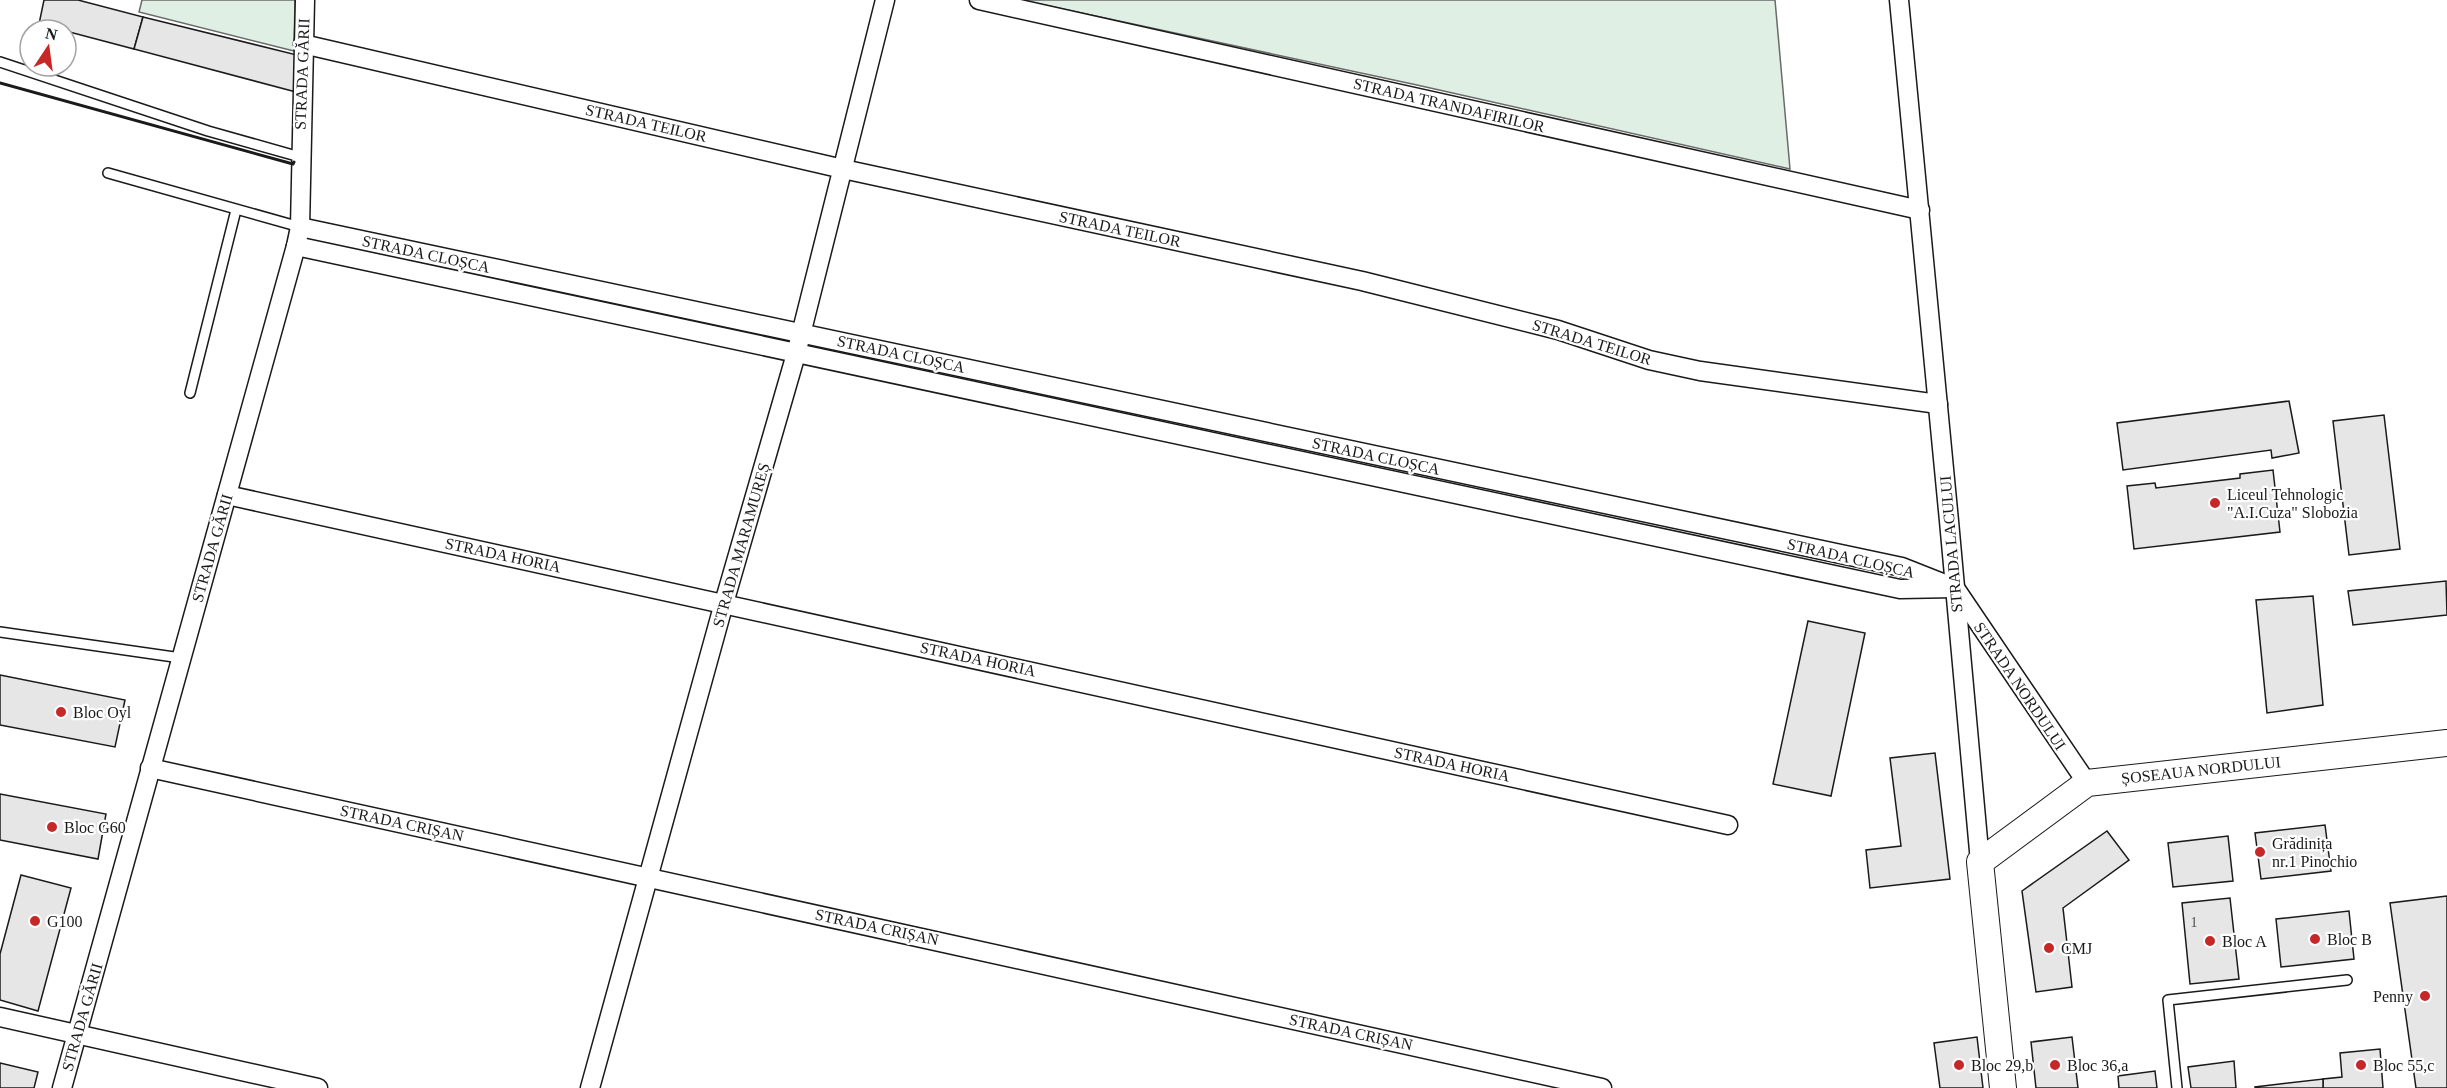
<svg xmlns="http://www.w3.org/2000/svg" width="2447" height="1088" font-family="'Times New Roman',serif">
  <style>
    .green { fill: #e0efe3; stroke: #6a6a6a; stroke-width: 1.5 }
    .building { fill: #e6e6e6; stroke: #1a1a1a; stroke-width: 1.5 }
    .lines { fill: none; stroke-linecap: round; stroke-linejoin: round }
    .lane-casing { stroke: #1a1a1a; stroke-width: 12 }
    .street-casing { stroke: #1a1a1a; stroke-width: 21 }
    .secondary-casing { stroke: #1a1a1a; stroke-width: 28 }
    .lane { stroke: #fff; stroke-width: 9 }
    .street { stroke: #fff; stroke-width: 18 }
    .secondary { stroke: #fff; stroke-width: 26 }
    .wall { stroke: #1a1a1a; stroke-width: 3 }
    .poi-dot { fill: #c62828; stroke: #fff; stroke-width: 2 }
    .labels { text-anchor: middle; dominant-baseline: central; stroke-width: 4.5; stroke-linejoin: round; paint-order: stroke }
    .number-label { font-size: 14px; fill: #4d4d4d }
    .street-label { font-size: 16px; fill: #1a1a1a; stroke: #fff }
    .poi-label { font-size: 16px; fill: #1a1a1a; stroke: #fff; text-anchor: start }
  </style>
  <rect width="100%" height="100%" fill="#fff"/>
  <!-- green -->
  <g class="green">
    <polygon points="142,0 295,0 294,51 139,12"/>
    <polygon points="1021,0 1775,0 1790,169 1417,85"/>
  </g>
  <!-- building -->
  <g class="building">
    <polygon points="44,0 78,0 143,17 134,49 39,24"/>
    <polygon points="143,17 297,55 296,92 134,49"/>
    <polygon points="2289,401 2299,453 2272,458 2271,450 2123,470 2117,423"/>
    <polygon points="2384,415 2400,549 2349,555 2333,421"/>
    <polygon points="2273,470 2280,532 2134,549 2127,486 2155,483 2156,488 2240,478 2240,474"/>
    <polygon points="2446,581 2447,615 2353,625 2348,591"/>
    <polygon points="2313,596 2323,705 2267,713 2256,600"/>
    <polygon points="1808,621 1865,633 1831,796 1773,784"/>
    <polygon points="0,675 125,700 115,747 0,725"/>
    <polygon points="1935,753 1950,879 1870,888 1866,850 1901,846 1890,758"/>
    <polygon points="0,794 106,814 98,859 0,840"/>
    <polygon points="2325,825 2331,871 2261,879 2255,833"/>
    <polygon points="2107,831 2129,860 2063,908 2072,987 2036,992 2022,891"/>
    <polygon points="2228,836 2233,881 2173,887 2168,843"/>
    <polygon points="21,875 71,888 38,1011 0,1000 0,954"/>
    <polygon points="2447,896 2447,1088 2416,1088 2390,903"/>
    <polygon points="2230,898 2239,979 2190,984 2182,903"/>
    <polygon points="2349,911 2354,959 2281,967 2276,919"/>
    <polygon points="1977,1037 1983,1088 1940,1088 1934,1043"/>
    <polygon points="2072,1037 2078,1088 2036,1088 2031,1042"/>
    <polygon points="2380,1049 2383,1088 2323,1088 2323,1079 2342,1077 2340,1053"/>
    <polygon points="2234,1061 2236,1088 2191,1088 2188,1067"/>
    <polygon points="0,1063 38,1072 34,1088 0,1088"/>
    <polygon points="2155,1071 2157,1088 2119,1088 2118,1076"/>
    <polygon points="2323,1079 2323,1088 2255,1088 2255,1087"/>
  </g>
  <g class="lines">
    <defs>
      <g id="lane">
        <polyline points="0,62 208,131 300,157"/>
        <polyline points="108,173 300,227"/>
        <polyline points="190,393 236,210"/>
        <polyline points="0,632 181,658"/>
        <polyline points="2177,1088 2168,1000 2347,980"/>
      </g>
      <g id="street">
        <polyline points="979,0 1920,210"/>
        <polyline points="1899,0 1949,521 1980,862"/>
        <polyline points="303,44 843,169 1362,281 1558,330 1649,360 1700,371 1938,404"/>
        <polyline points="300,227 1902,567 1945,584"/>
        <polyline points="296,246 1900,589 1955,588"/>
        <polyline points="227,495 1728,825"/>
        <polyline points="1957,591 2087,783"/>
        <polyline points="150,768 1602,1088"/>
        <polyline points="0,1017 318,1088"/>
        <polyline points="62,1088 296,246 300,227 305,0"/>
        <polyline points="590,1088 724,603 796,354 885,0"/>
      </g>
      <polyline id="secondary" points="2003,1088 1980,862 2087,783 2447,743"/>
    </defs>
    <!-- lane casing -->
    <use href="#lane" class="lane-casing"/>
    <!-- street casing -->
    <use href="#street" class="street-casing"/>
    <!-- secondary casing -->
    <use href="#secondary" class="secondary-casing"/>
    <!-- lane -->
    <use href="#lane" class="lane"/>
    <!-- street -->
    <use href="#street" class="street"/>
    <!-- secondary -->
    <use href="#secondary" class="secondary"/>
    <!-- wall -->
    <polyline class="wall" points="0,83 293,164 294,162"/>
  </g>
  <!-- markers -->
  <g class="poi-dot">
    <circle cx="2215" cy="503" r="6"/>
    <circle cx="61" cy="712" r="6"/>
    <circle cx="52" cy="827" r="6"/>
    <circle cx="2260" cy="852" r="6"/>
    <circle cx="35" cy="921" r="6"/>
    <circle cx="2315" cy="939" r="6"/>
    <circle cx="2210" cy="941" r="6"/>
    <circle cx="2049" cy="948" r="6"/>
    <circle cx="2425" cy="996" r="6"/>
    <circle cx="1959" cy="1065" r="6"/>
    <circle cx="2055" cy="1065" r="6"/>
    <circle cx="2361" cy="1065" r="6"/>
  </g>
  <g class="labels">
    <!-- number labels -->
    <g class="number-label">
      <text x="2194" y="922">1</text>
    </g>
    <!-- street labels -->
    <g class="street-label">
      <text transform="translate(302 74) rotate(-88)">STRADA GĂRII</text>
      <text transform="translate(1449 105) rotate(13)">STRADA TRANDAFIRILOR</text>
      <text transform="translate(646 123) rotate(13)">STRADA TEILOR</text>
      <text transform="translate(1120 229) rotate(12)">STRADA TEILOR</text>
      <text transform="translate(426 254) rotate(12)">STRADA CLOȘCA</text>
      <text transform="translate(1592 342) rotate(17)">STRADA TEILOR</text>
      <text transform="translate(901 354) rotate(12)">STRADA CLOȘCA</text>
      <text transform="translate(1376 456) rotate(12)">STRADA CLOȘCA</text>
      <text transform="translate(1951 544) rotate(-95)">STRADA LACULUI</text>
      <text transform="translate(741 545) rotate(-74)">STRADA MARAMUREȘ</text>
      <text transform="translate(212 548) rotate(-74)">STRADA GĂRII</text>
      <text transform="translate(503 555) rotate(12)">STRADA HORIA</text>
      <text transform="translate(1851 558) rotate(13)">STRADA CLOȘCA</text>
      <text transform="translate(978 659) rotate(12)">STRADA HORIA</text>
      <text transform="translate(2020 686) rotate(56)">STRADA NORDULUI</text>
      <text transform="translate(1452 764) rotate(12)">STRADA HORIA</text>
      <text transform="translate(2201 770) rotate(-6)">ȘOSEAUA NORDULUI</text>
      <text transform="translate(402 823) rotate(12)">STRADA CRIȘAN</text>
      <text transform="translate(877 927) rotate(12)">STRADA CRIȘAN</text>
      <text transform="translate(82 1017) rotate(-74)">STRADA GĂRII</text>
      <text transform="translate(1351 1032) rotate(12)">STRADA CRIȘAN</text>
    </g>
    <!-- poi labels -->
    <g class="poi-label">
      <text x="2227" y="494">Liceul Tehnologic<tspan x="2227" dy="18">"A.I.Cuza" Slobozia</tspan></text>
      <text x="73" y="712">Bloc Oyl</text>
      <text x="64" y="827">Bloc G60</text>
      <text x="2272" y="843">Grădinița<tspan x="2272" dy="18">nr.1 Pinochio</tspan></text>
      <text x="47" y="921">G100</text>
      <text x="2327" y="939">Bloc B</text>
      <text x="2222" y="941">Bloc A</text>
      <text x="2061" y="948">CMJ</text>
      <text x="2413" y="996" text-anchor="end">Penny</text>
      <text x="1971" y="1065">Bloc 29,b</text>
      <text x="2067" y="1065">Bloc 36,a</text>
      <text x="2373" y="1065">Bloc 55,c</text>
    </g>
  </g>
  <!-- north arrow -->
  <g transform="translate(48 48) rotate(13)"><circle r="28" fill="#ffffff" stroke="#a3a3a3" stroke-width="1.5"/>
  <path d="M0-4.5L10 22L0 15L-10 22Z" fill="#c62828"/>
  <text y="-9" font-size="16" font-weight="bold" text-anchor="middle" fill="#1a1a1a">N</text>
  </g>
</svg>
